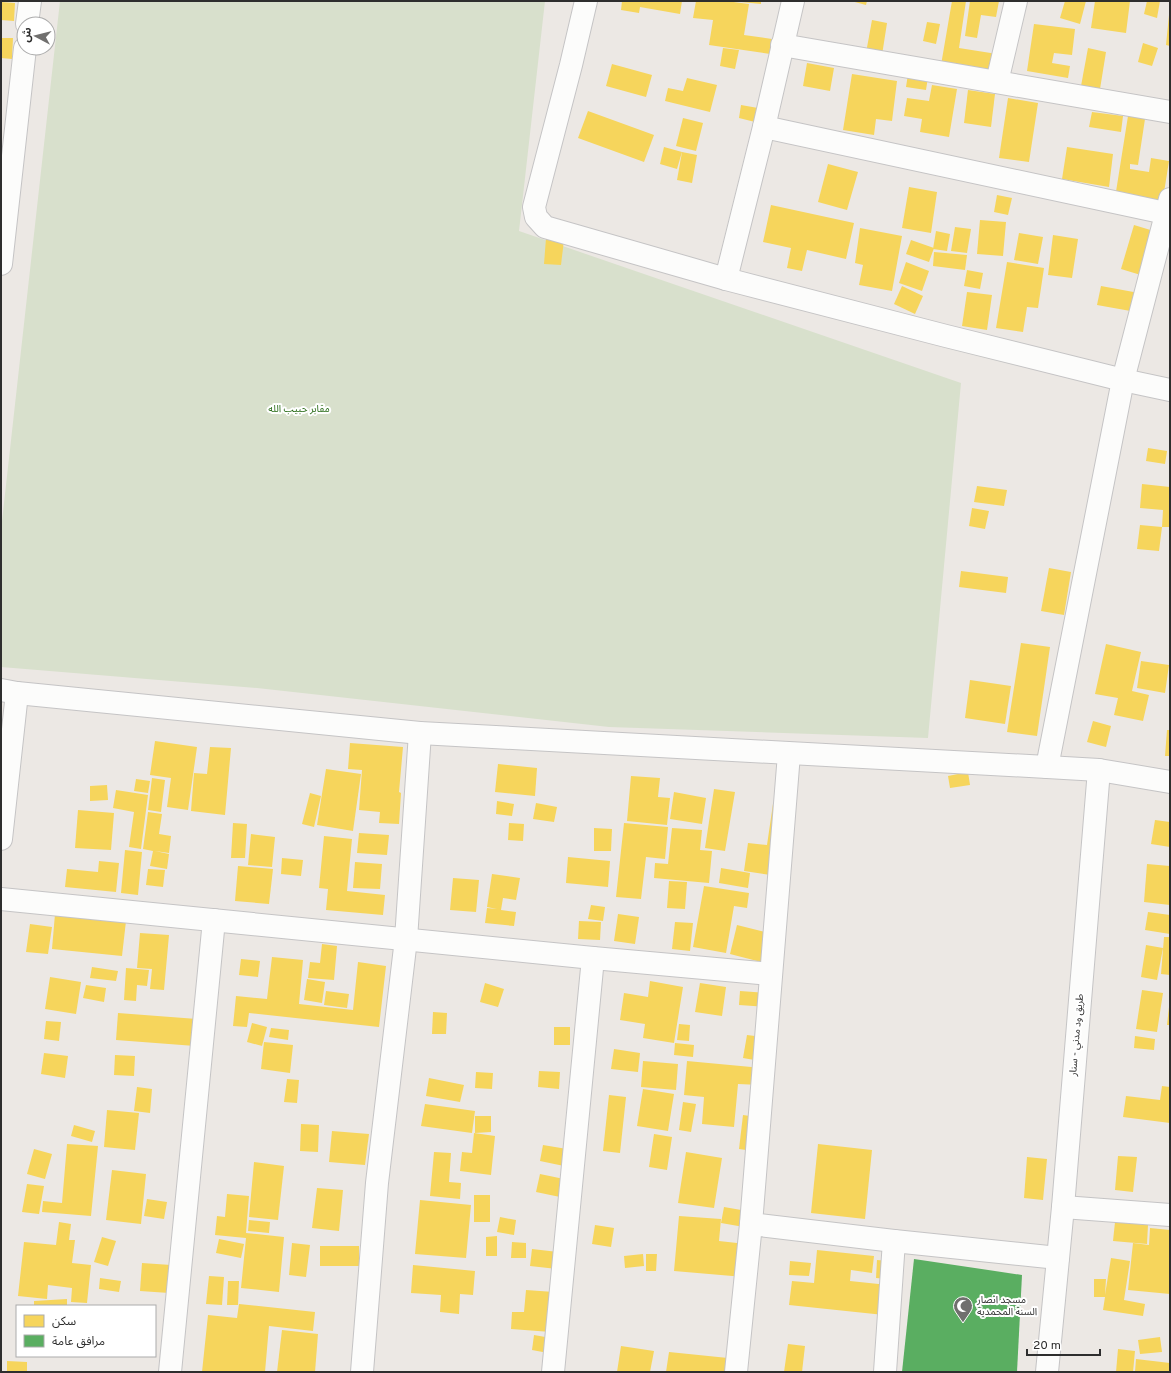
<svg xmlns="http://www.w3.org/2000/svg" width="1171" height="1373" font-family="Overpass,'Noto Sans Arabic',sans-serif">
  <style>
    .cemetery { fill: #d8e0cc }
    .homes { fill: #f6d55c }
    .public { fill: #5aae61 }
    .lines { fill: none; stroke-linecap: round; stroke-linejoin: round }
    .minor-casing { stroke: #c5c4c5; stroke-width: 24 }
    .tertiary-casing { stroke: #c5c4c5; stroke-width: 24 }
    .minor { stroke: #fcfcfb; stroke-width: 22 }
    .tertiary { stroke: #fcfcfb; stroke-width: 22 }
    .labels { text-anchor: middle; dominant-baseline: central; stroke-width: 4; stroke-linejoin: round; paint-order: stroke }
    .park-label { font-size: 10px; fill: #2c6e1b; stroke: #fff }
    .street-label { font-size: 10px; fill: #2e2e2e; stroke: #fff }
    .poi-label { font-size: 10px; fill: #2e2e2e; stroke: #fff; text-anchor: start }
  </style>
  <rect width="100%" height="100%" fill="#ece8e4"/>
  <!-- cemetery -->
  <polygon class="cemetery" points="60,1 545,1 519,231 961,383 928,738 609,727 257,688 1,667 1,530"/>
  <!-- homes -->
  <g class="homes">
    <polygon points="622,1 682,1 680,14 640,7 639,13 621,10"/>
    <polygon points="696,1 726,1 749,4 744,35 772,39 770,54 709,45 713,20 693,18"/>
    <polygon points="741,1 761,1 761,4 741,2"/>
    <polygon points="851,1 867,1 866,5"/>
    <polygon points="952,1 966,1 959,48 997,54 993,73 941,65"/>
    <polygon points="970,1 999,1 996,17 981,15 977,38 965,36"/>
    <polygon points="1065,1 1086,1 1080,24 1060,18"/>
    <polygon points="1095,1 1130,1 1126,33 1091,28"/>
    <polygon points="1147,1 1160,1 1157,18 1144,14"/>
    <polygon points="1,2 15,3 14,21 1,20"/>
    <polygon points="1169,15 1170,15 1170,46 1166,45"/>
    <polygon points="872,20 887,23 882,55 866,53"/>
    <polygon points="927,22 940,24 936,44 923,41"/>
    <polygon points="1034,24 1075,29 1072,55 1054,53 1052,63 1070,66 1068,78 1027,71"/>
    <polygon points="1,38 13,38 12,59 1,58"/>
    <polygon points="1143,43 1158,48 1152,66 1138,62"/>
    <polygon points="723,48 739,50 735,69 720,66"/>
    <polygon points="1088,48 1106,52 1100,89 1081,86"/>
    <polygon points="807,63 834,68 830,91 803,86"/>
    <polygon points="612,64 652,75 646,97 606,86"/>
    <polygon points="852,74 897,81 892,121 876,119 874,135 843,130"/>
    <polygon points="908,74 928,77 926,90 906,87"/>
    <polygon points="687,78 717,85 710,112 665,101 668,88 683,91"/>
    <polygon points="932,85 957,89 949,137 920,132 922,119 904,116 907,98 929,101"/>
    <polygon points="968,90 995,94 991,127 964,123"/>
    <polygon points="1008,98 1038,103 1029,162 999,158"/>
    <polygon points="741,105 758,108 755,122 739,118"/>
    <polygon points="588,111 654,135 644,162 578,138"/>
    <polygon points="1092,112 1123,116 1121,132 1089,127"/>
    <polygon points="1128,116 1145,119 1138,165 1130,164 1130,169 1149,172 1151,158 1169,161 1162,205 1115,198"/>
    <polygon points="683,118 703,123 696,151 676,146"/>
    <polygon points="664,147 682,152 677,169 660,164"/>
    <polygon points="1067,147 1113,154 1109,187 1062,179"/>
    <polygon points="682,152 697,155 692,183 677,180"/>
    <polygon points="828,164 858,172 847,210 818,202"/>
    <polygon points="909,187 937,192 931,233 902,228"/>
    <polygon points="997,195 1012,198 1008,215 994,212"/>
    <polygon points="771,205 854,223 846,259 807,250 802,271 787,268 791,248 763,242"/>
    <polygon points="980,220 1006,222 1003,256 977,254"/>
    <polygon points="1134,225 1157,232 1144,276 1121,269"/>
    <polygon points="955,227 971,229 967,253 951,251"/>
    <polygon points="860,228 902,236 892,291 859,285 863,265 855,263"/>
    <polygon points="936,231 950,234 947,251 933,249"/>
    <polygon points="1019,233 1043,237 1038,264 1014,260"/>
    <polygon points="1053,235 1078,239 1072,278 1048,275"/>
    <polygon points="546,238 564,240 561,265 544,264"/>
    <polygon points="911,240 934,248 929,262 906,254"/>
    <polygon points="934,252 967,255 965,270 933,266"/>
    <polygon points="906,262 929,271 922,291 899,283"/>
    <polygon points="1007,262 1044,268 1038,308 1027,307 1023,332 996,328"/>
    <polygon points="967,270 983,273 980,289 964,286"/>
    <polygon points="902,286 923,296 915,314 894,304"/>
    <polygon points="1101,286 1139,293 1136,312 1097,305"/>
    <polygon points="967,292 992,295 987,330 962,326"/>
    <polygon points="1148,448 1167,451 1165,464 1146,461"/>
    <polygon points="1142,484 1170,487 1170,527 1162,527 1163,510 1140,508"/>
    <polygon points="977,486 1007,490 1004,506 974,502"/>
    <polygon points="972,508 989,511 985,529 969,526"/>
    <polygon points="1140,525 1162,527 1159,551 1137,549"/>
    <polygon points="1049,568 1071,572 1064,615 1041,611"/>
    <polygon points="961,571 1008,577 1006,593 959,587"/>
    <polygon points="1021,643 1050,647 1037,736 1007,732"/>
    <polygon points="1106,644 1141,652 1132,691 1149,695 1143,721 1114,715 1118,698 1095,694"/>
    <polygon points="1141,661 1169,665 1165,693 1137,688"/>
    <polygon points="970,680 1011,686 1005,724 965,718"/>
    <polygon points="1093,721 1111,726 1106,747 1087,742"/>
    <polygon points="1167,730 1170,730 1170,756 1165,756"/>
    <polygon points="155,741 197,747 188,810 167,807 171,778 150,775"/>
    <polygon points="350,743 403,747 399,792 401,793 399,824 379,823 380,812 359,810 362,770 348,769"/>
    <polygon points="210,747 231,748 225,815 191,811 194,773 207,774"/>
    <polygon points="498,764 537,768 535,796 495,792"/>
    <polygon points="326,769 361,774 353,831 317,825"/>
    <polygon points="968,772 970,785 950,788 948,776"/>
    <polygon points="631,776 660,778 658,797 670,798 667,825 627,821"/>
    <polygon points="152,778 165,780 161,812 148,810"/>
    <polygon points="136,779 150,781 148,793 134,791"/>
    <polygon points="107,785 108,800 90,801 90,786"/>
    <polygon points="714,789 735,792 725,851 705,848"/>
    <polygon points="116,790 148,795 141,849 129,847 134,812 113,808"/>
    <polygon points="674,792 706,798 702,824 670,819"/>
    <polygon points="310,793 321,796 314,827 302,824"/>
    <polygon points="497,801 514,804 512,816 496,814"/>
    <polygon points="536,803 557,807 554,822 533,819"/>
    <polygon points="773,804 787,806 777,876 744,871 748,843 767,845"/>
    <polygon points="78,810 114,813 111,850 75,848"/>
    <polygon points="148,812 162,814 159,834 171,836 169,853 155,851 169,854 167,869 150,866 153,851 143,849"/>
    <polygon points="1155,820 1170,822 1170,847 1151,844"/>
    <polygon points="233,823 247,824 245,858 231,858"/>
    <polygon points="509,823 524,824 523,841 508,840"/>
    <polygon points="624,823 668,827 665,859 646,857 641,899 616,897"/>
    <polygon points="594,828 612,829 611,851 594,851"/>
    <polygon points="672,828 702,830 700,850 712,851 709,883 654,878 655,863 668,864"/>
    <polygon points="359,833 389,835 387,855 357,853"/>
    <polygon points="251,834 275,837 272,867 248,865"/>
    <polygon points="324,836 352,839 347,891 385,895 383,915 326,910 328,889 319,888"/>
    <polygon points="125,850 142,852 138,895 121,893"/>
    <polygon points="568,857 610,861 608,887 566,883"/>
    <polygon points="282,858 303,860 301,876 281,874"/>
    <polygon points="99,861 119,863 116,892 65,887 67,869 98,872"/>
    <polygon points="355,862 382,864 380,889 353,888"/>
    <polygon points="1147,864 1170,866 1170,905 1144,902"/>
    <polygon points="238,866 273,869 269,904 235,901"/>
    <polygon points="721,868 750,873 748,888 719,883"/>
    <polygon points="148,869 165,870 163,887 146,885"/>
    <polygon points="492,874 520,878 516,900 503,898 501,910 516,912 514,926 485,923 487,908 497,909 487,907"/>
    <polygon points="453,878 479,880 476,912 450,910"/>
    <polygon points="669,881 687,882 685,909 667,908"/>
    <polygon points="704,886 749,893 747,908 734,906 726,953 693,947"/>
    <polygon points="591,905 605,907 603,921 588,919"/>
    <polygon points="1148,912 1170,915 1170,934 1145,930"/>
    <polygon points="55,914 126,921 122,956 52,949"/>
    <polygon points="618,914 639,917 635,944 614,941"/>
    <polygon points="579,921 601,922 600,940 578,939"/>
    <polygon points="675,922 693,923 690,951 672,949"/>
    <polygon points="30,924 52,927 48,954 26,952"/>
    <polygon points="737,925 777,935 769,964 730,954"/>
    <polygon points="140,933 169,935 164,990 150,989 152,969 137,968"/>
    <polygon points="1164,937 1170,937 1170,975 1161,974"/>
    <polygon points="322,944 337,946 334,980 308,978 310,962 320,963"/>
    <polygon points="1146,945 1163,948 1157,980 1141,977"/>
    <polygon points="272,957 303,960 299,1004 353,1010 358,962 386,966 379,1027 249,1013 247,1027 233,1026 236,996 267,999"/>
    <polygon points="241,959 260,961 258,977 239,975"/>
    <polygon points="92,967 118,971 116,981 90,978"/>
    <polygon points="126,968 149,970 147,986 137,985 136,1001 124,1000"/>
    <polygon points="50,977 81,982 76,1014 45,1009"/>
    <polygon points="307,979 325,982 322,1003 304,1000"/>
    <polygon points="650,981 683,987 674,1043 643,1038 645,1024 620,1020 624,993 648,997"/>
    <polygon points="485,983 504,989 498,1007 480,1002"/>
    <polygon points="700,983 726,987 722,1016 695,1012"/>
    <polygon points="86,985 106,988 104,1002 83,998"/>
    <polygon points="1142,990 1163,993 1157,1032 1136,1029"/>
    <polygon points="326,991 349,994 347,1008 324,1005"/>
    <polygon points="740,991 767,993 766,1007 739,1005"/>
    <polygon points="1169,1007 1170,1007 1170,1025 1167,1025"/>
    <polygon points="433,1012 447,1013 446,1034 432,1034"/>
    <polygon points="118,1013 197,1019 195,1046 116,1040"/>
    <polygon points="46,1021 61,1022 59,1041 44,1039"/>
    <polygon points="252,1023 267,1027 262,1046 247,1042"/>
    <polygon points="679,1024 690,1025 689,1041 677,1040"/>
    <rect x="554" y="1027" width="16" height="18"/>
    <polygon points="271,1028 289,1030 288,1040 269,1037"/>
    <polygon points="747,1035 763,1037 760,1061 743,1058"/>
    <polygon points="1135,1036 1155,1039 1154,1050 1134,1048"/>
    <polygon points="264,1042 293,1045 290,1073 261,1069"/>
    <polygon points="675,1043 694,1045 693,1057 674,1055"/>
    <polygon points="614,1049 640,1053 638,1072 611,1069"/>
    <polygon points="44,1053 68,1056 65,1078 41,1074"/>
    <polygon points="115,1055 135,1056 134,1076 114,1075"/>
    <polygon points="643,1061 678,1064 676,1090 641,1087"/>
    <polygon points="687,1061 762,1068 760,1085 738,1084 734,1127 702,1124 704,1097 684,1095"/>
    <polygon points="539,1071 560,1072 559,1089 538,1087"/>
    <polygon points="476,1072 493,1073 492,1089 475,1088"/>
    <polygon points="429,1078 464,1085 460,1102 426,1096"/>
    <polygon points="287,1079 299,1080 297,1103 284,1102"/>
    <polygon points="1162,1086 1170,1087 1170,1123 1123,1117 1126,1096 1160,1100"/>
    <polygon points="137,1087 152,1089 150,1113 134,1111"/>
    <polygon points="643,1089 674,1094 668,1131 637,1126"/>
    <polygon points="609,1095 626,1097 620,1153 603,1151"/>
    <polygon points="683,1102 696,1104 691,1132 679,1130"/>
    <polygon points="425,1104 475,1111 472,1133 421,1126"/>
    <polygon points="107,1110 139,1113 135,1150 104,1147"/>
    <polygon points="743,1115 757,1117 753,1151 739,1149"/>
    <polygon points="475,1116 491,1116 491,1132 475,1133"/>
    <polygon points="301,1124 319,1125 318,1152 300,1151"/>
    <polygon points="74,1125 95,1131 92,1142 71,1136"/>
    <polygon points="332,1131 369,1134 365,1165 329,1162"/>
    <polygon points="474,1133 495,1136 491,1175 460,1171 462,1152 472,1153"/>
    <polygon points="654,1134 672,1137 667,1170 649,1167"/>
    <polygon points="67,1144 98,1146 91,1216 42,1212 43,1201 62,1203"/>
    <polygon points="818,1144 872,1150 865,1219 811,1213"/>
    <polygon points="543,1145 567,1149 564,1166 540,1161"/>
    <polygon points="34,1149 52,1154 45,1179 27,1174"/>
    <polygon points="434,1152 451,1153 449,1182 461,1183 460,1199 430,1196"/>
    <polygon points="686,1152 722,1158 714,1208 678,1203"/>
    <polygon points="1118,1156 1137,1157 1133,1192 1115,1190"/>
    <polygon points="1027,1157 1047,1159 1043,1200 1024,1198"/>
    <polygon points="254,1162 284,1166 278,1220 249,1217"/>
    <polygon points="112,1170 146,1174 141,1224 106,1220"/>
    <polygon points="540,1174 564,1179 560,1197 536,1192"/>
    <polygon points="27,1184 44,1186 39,1214 22,1212"/>
    <polygon points="317,1188 343,1190 339,1231 312,1228"/>
    <polygon points="227,1194 249,1196 246,1233 284,1237 279,1292 241,1288 246,1238 215,1235 217,1216 225,1217"/>
    <rect x="474" y="1195" width="16" height="27"/>
    <polygon points="147,1199 167,1202 164,1219 144,1216"/>
    <polygon points="420,1200 471,1205 466,1258 415,1254"/>
    <polygon points="724,1207 747,1211 744,1227 721,1223"/>
    <polygon points="679,1216 721,1219 719,1241 746,1244 744,1277 674,1271"/>
    <polygon points="500,1217 516,1220 514,1235 497,1232"/>
    <polygon points="249,1220 270,1222 269,1233 248,1231"/>
    <polygon points="59,1222 71,1224 69,1240 75,1240 72,1263 91,1265 87,1303 71,1302 72,1288 48,1285 47,1299 18,1296 24,1242 56,1245"/>
    <polygon points="1115,1222 1148,1225 1147,1244 1113,1241"/>
    <polygon points="595,1225 614,1228 611,1247 592,1244"/>
    <polygon points="1150,1228 1170,1230 1170,1294 1128,1290 1133,1243 1149,1245"/>
    <polygon points="497,1236 497,1256 486,1256 486,1237"/>
    <polygon points="102,1237 116,1241 108,1266 94,1262"/>
    <polygon points="219,1239 244,1244 241,1258 216,1253"/>
    <polygon points="512,1242 526,1243 526,1258 511,1258"/>
    <polygon points="292,1243 310,1245 306,1277 289,1275"/>
    <rect x="320" y="1246" width="39" height="20"/>
    <polygon points="532,1249 558,1252 557,1269 530,1266"/>
    <polygon points="817,1250 874,1256 872,1273 851,1270 850,1281 888,1285 884,1315 789,1305 792,1281 814,1283"/>
    <polygon points="643,1254 644,1266 625,1268 624,1256"/>
    <polygon points="646,1254 657,1254 656,1271 646,1271"/>
    <polygon points="1111,1258 1130,1261 1124,1300 1145,1304 1143,1316 1103,1310 1105,1297 1094,1297 1094,1279 1106,1279 1105,1295"/>
    <polygon points="877,1260 890,1261 888,1279 876,1278"/>
    <polygon points="790,1261 811,1263 809,1276 789,1275"/>
    <polygon points="142,1263 171,1265 169,1293 140,1291"/>
    <polygon points="413,1265 475,1271 473,1295 460,1294 459,1314 440,1312 441,1295 411,1293"/>
    <polygon points="209,1276 224,1277 222,1305 206,1304"/>
    <polygon points="100,1278 121,1281 119,1292 99,1289"/>
    <polygon points="228,1281 239,1281 238,1305 227,1305"/>
    <polygon points="526,1290 554,1292 551,1332 511,1329 512,1312 524,1312"/>
    <polygon points="67,1299 67,1306 34,1306 34,1301"/>
    <polygon points="239,1304 315,1312 313,1331 269,1326 265,1372 202,1372 208,1315 237,1318"/>
    <polygon points="282,1330 318,1334 315,1372 277,1372"/>
    <polygon points="534,1335 551,1338 548,1353 532,1350"/>
    <polygon points="1160,1337 1162,1352 1140,1354 1138,1340"/>
    <polygon points="788,1344 805,1346 802,1372 784,1372"/>
    <polygon points="621,1346 654,1351 650,1372 617,1372"/>
    <polygon points="1118,1349 1135,1351 1133,1372 1116,1372"/>
    <polygon points="669,1352 728,1358 727,1372 666,1372"/>
    <polygon points="1136,1359 1170,1363 1169,1372 1135,1372"/>
    <polygon points="7,1361 27,1362 27,1372 7,1372"/>
  </g>
  <!-- public -->
  <polygon class="public" points="914,1259 1022,1275 1017,1372 902,1372"/>
  <g class="lines">
    <defs>
      <g id="minor">
        <polyline points="586,1 571,65 534,207 536,217 545,227 726,279 946,336 1123,380 1170,390"/>
        <polyline points="27,24 30,1"/>
        <polyline points="782,45 1170,112"/>
        <polyline points="997,82 1016,1"/>
        <polyline points="764,127 1170,214"/>
        <polyline points="1,264 25,48"/>
        <polyline points="726,279 764,127 793,1"/>
        <polyline points="17,693 420,733 1047,767 1099,770 1170,782"/>
        <polyline points="1047,767 1123,380 1170,199"/>
        <polyline points="1,899 593,958 771,974"/>
        <polyline points="1063,1207 1170,1215"/>
        <polyline points="751,1224 894,1241 1058,1258"/>
        <polyline points="170,1372 214,920"/>
        <polyline points="362,1372 377,1183 406,939 420,733"/>
        <polyline points="553,1372 593,958"/>
        <polyline points="736,1372 751,1224 789,754"/>
        <polyline points="885,1372 894,1241"/>
        <polyline points="1047,1372 1063,1207 1099,770"/>
      </g>
      <polyline id="tertiary" points="1,690 17,693 1,839"/>
    </defs>
    <!-- minor casing -->
    <use href="#minor" class="minor-casing"/>
    <!-- tertiary casing -->
    <use href="#tertiary" class="tertiary-casing"/>
    <!-- minor -->
    <use href="#minor" class="minor"/>
    <!-- tertiary -->
    <use href="#tertiary" class="tertiary"/>
  </g>
  <!-- icons -->
  <defs>
    <symbol id="mosque-pin" viewBox="-11 -11 22 30"><path d="M0 17L-7.5 6A9.5 9.5 0 1 1 7.5 6Z" fill="#706f6e" stroke="#fff"/><path d="M3.5-4.9A6 6 0 1 0 3.5 4.9A5 5 0 1 1 3.5-4.9Z" fill="#fff"/></symbol>
  </defs>
  <g fill-rule="evenodd">
    <use href="#mosque-pin" x="952" y="1295" width="22" height="30"/>
  </g>
  <g class="labels">
    <!-- park labels -->
    <g class="park-label">
      <text x="299" y="409">مقابر حبيب الله</text>
    </g>
    <!-- street labels -->
    <g class="street-label">
      <text transform="translate(1077 1035) rotate(-85)">طريق ود مدني - سنار</text>
    </g>
    <!-- poi labels -->
    <g class="poi-label">
      <text x="977" y="1300">مسجد انصار<tspan x="977" dy="12">السنة المحمدية</tspan></text>
    </g>
  </g>
  <!-- border -->
  <rect width="1171" height="1373" fill="none" stroke="#2e2e2e" stroke-width="4"/>
  <!-- legend -->
  <rect x="16" y="1305" width="140" height="52" fill="#ffffff" stroke="#ababab"/>
  <rect x="24" y="1315" width="20" height="12" fill="#f6d55c" stroke="#ababab"/>
  <text x="52" y="1325" font-size="12" fill="#2e2e2e">سكن</text>
  <rect x="24" y="1335" width="20" height="12" fill="#5aae61" stroke="#ababab"/>
  <text x="52" y="1345" font-size="12" fill="#2e2e2e">مرافق عامة</text>
  <!-- north arrow -->
  <g transform="translate(36 36) rotate(277)"><circle r="19" fill="#ffffff" stroke="#ababab"/>
  <path d="M0-3L7 15L0 10L-7 15Z" fill="#706f6e"/>
  <text y="-6" font-size="11" font-weight="bold" text-anchor="middle" fill="#2e2e2e">ش</text>
  </g>
  <!-- scale -->
  <path d="M1027 1349v6h73v-6" fill="none" stroke="#2e2e2e" stroke-width="2"/>
  <text x="1033" y="1349" font-size="12" fill="#2e2e2e" stroke="#ffffff" stroke-width="3" paint-order="stroke">20 m</text>
</svg>
